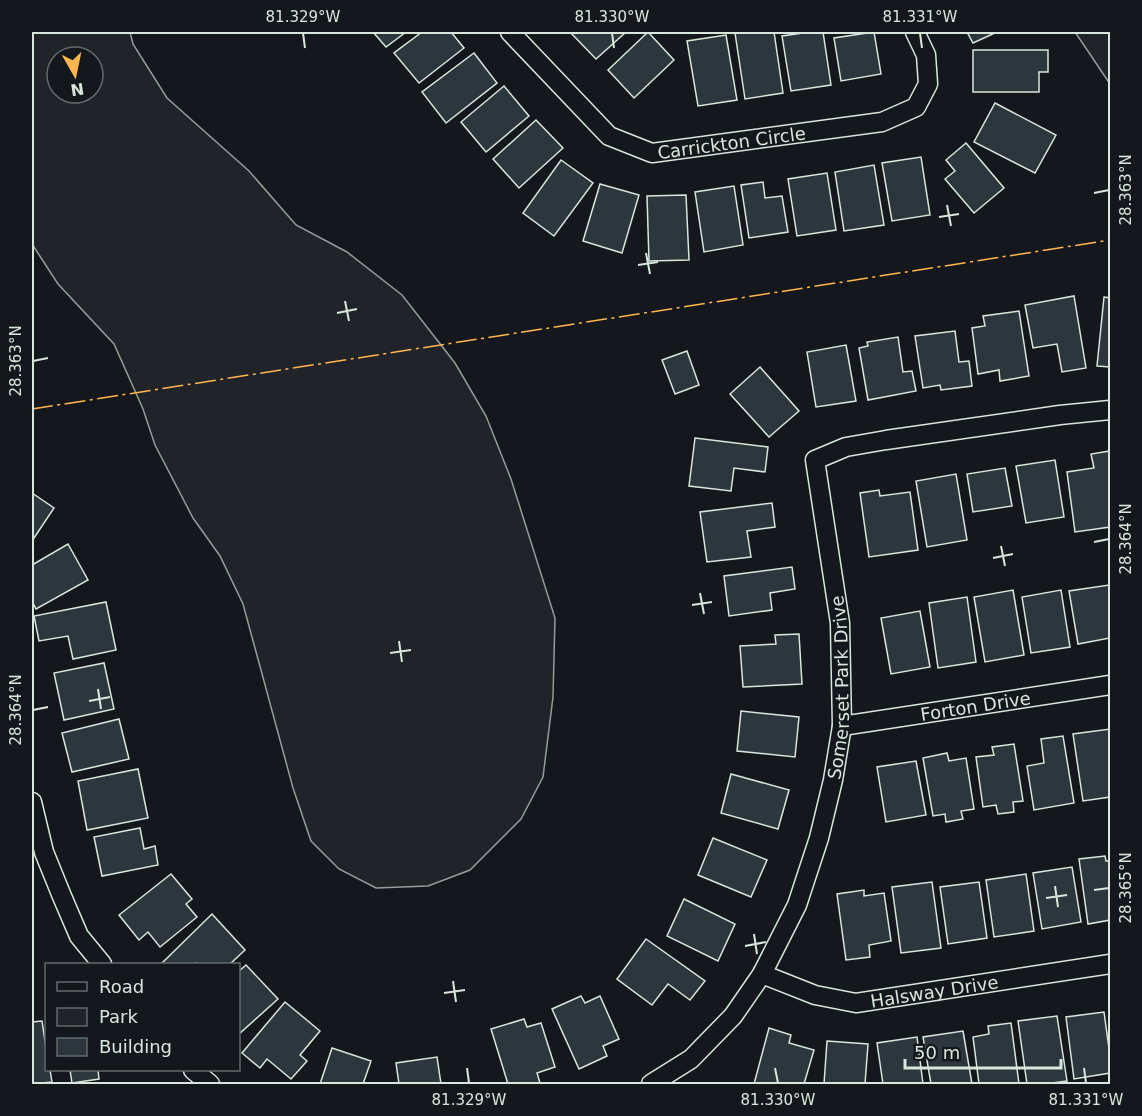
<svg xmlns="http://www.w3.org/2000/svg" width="1142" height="1116" font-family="'DejaVu Sans',sans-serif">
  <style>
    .green { fill: #202428; stroke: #939e99; stroke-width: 1.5; fill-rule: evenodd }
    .building { fill: #2c363c; stroke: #d8e6dc; stroke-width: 1.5 }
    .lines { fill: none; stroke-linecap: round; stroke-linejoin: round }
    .street-casing { stroke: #d8e6dc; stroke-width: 21 }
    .street { stroke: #14181c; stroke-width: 18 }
    .power { stroke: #ffb74d; stroke-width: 1.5; stroke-dasharray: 21 4.5 3 4.5; stroke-linecap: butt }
    .ticks { fill: none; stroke: #d8e6dc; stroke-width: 2 }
    .labels { text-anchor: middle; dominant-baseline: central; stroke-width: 4.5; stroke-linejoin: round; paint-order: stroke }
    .street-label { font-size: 18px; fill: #d8e6dc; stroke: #14181c }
    .neatline { fill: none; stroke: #d8e6dc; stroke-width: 2 }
    .ticks-label { font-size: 15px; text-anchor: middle; fill: #d8e6dc }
  </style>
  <rect width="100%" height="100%" fill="#14181c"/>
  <!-- green -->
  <g class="green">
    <path d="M32 32H130L133 44 167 98 249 171 296 225 347 252 402 295 455 363 486 416 511 479 555 618 553 697 543 777 521 819 470 870 428 886 376 888 339 869 311 841 293 788 243 604 220 556 193 518 155 445 143 409 114 344 58 284 32 244ZM57 57H93V93H57Z"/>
    <polygon points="1075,32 1110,32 1110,84"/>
  </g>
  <!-- building -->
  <g class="building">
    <polygon points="373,32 406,32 386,47"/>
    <polygon points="422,32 451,32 464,48 419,83 394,53"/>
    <polygon points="570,32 626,32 596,59"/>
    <polygon points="648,32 674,60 634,98 608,70"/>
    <polygon points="746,32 774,32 783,93 745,99 735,33"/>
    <polygon points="810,32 823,32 831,85 791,91 782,36"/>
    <polygon points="874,32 881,74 841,81 834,38"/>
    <polygon points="967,32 997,32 973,43"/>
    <polygon points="726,35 737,100 698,106 687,41"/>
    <polygon points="973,50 1048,50 1048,72 1039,72 1039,92 973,92"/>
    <polygon points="474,53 497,83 446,123 422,92"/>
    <polygon points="504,86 529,116 486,152 461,122"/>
    <polygon points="995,103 1056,135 1035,173 974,142"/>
    <polygon points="536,120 563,148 519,188 493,159"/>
    <polygon points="966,143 1004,188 974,213 945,179 955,171 946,160"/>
    <polygon points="921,157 930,215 892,221 882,163"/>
    <polygon points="561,160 593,183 554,236 523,213"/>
    <polygon points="874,165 884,225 844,231 835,172"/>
    <polygon points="827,173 836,230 797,236 788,179"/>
    <polygon points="763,182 765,198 782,196 788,232 749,238 741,185"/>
    <polygon points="600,184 639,195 622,253 583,241"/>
    <polygon points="734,186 743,245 704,252 695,192"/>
    <polygon points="686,195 689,260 649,261 647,196"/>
    <polygon points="1074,296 1086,368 1062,372 1057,344 1033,348 1025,305"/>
    <polygon points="1104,297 1110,298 1110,367 1097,366"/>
    <polygon points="1019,311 1029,376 1000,381 999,370 978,374 972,328 985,326 983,316"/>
    <polygon points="955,331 959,362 969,361 972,386 941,390 940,385 923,388 915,336"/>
    <polygon points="898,337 903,372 912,371 916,391 868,400 859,348 868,346 867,342"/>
    <polygon points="846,345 856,401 816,407 807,352"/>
    <polygon points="687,351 699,385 675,394 662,360"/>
    <polygon points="760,367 799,411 769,437 730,394"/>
    <polygon points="695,438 768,447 765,472 734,468 731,491 689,486"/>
    <polygon points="1110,451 1110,527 1075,532 1067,472 1094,468 1091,454"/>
    <polygon points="1055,460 1064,517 1026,523 1016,466"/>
    <polygon points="1005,468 1012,506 973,512 967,474"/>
    <polygon points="956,474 967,540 927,547 916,481"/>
    <polygon points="879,490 880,496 910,492 918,550 869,557 860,493"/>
    <polygon points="32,493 54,508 32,541"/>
    <polygon points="772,503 775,527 747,531 751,557 707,562 700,512"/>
    <polygon points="68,544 88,580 36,609 32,601 32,565"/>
    <polygon points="792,567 795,589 770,593 772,610 729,616 724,576"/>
    <polygon points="1109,585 1110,596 1110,638 1078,644 1069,591"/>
    <polygon points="1013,590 1024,655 985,662 974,597"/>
    <polygon points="1061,590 1070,647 1031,653 1022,597"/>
    <polygon points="967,597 976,662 938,668 929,603"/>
    <polygon points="106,602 116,650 73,659 68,636 39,641 34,616"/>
    <polygon points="920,611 930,667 891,674 881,618"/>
    <polygon points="799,634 802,684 743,687 740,646 776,644 775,635"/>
    <polygon points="104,663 114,709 64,720 54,673"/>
    <polygon points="741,711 799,717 795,757 737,751"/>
    <polygon points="119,719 129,759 72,772 62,733"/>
    <polygon points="1110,729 1110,797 1083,801 1073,734"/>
    <polygon points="1063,736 1074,803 1034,810 1027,766 1044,763 1041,739"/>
    <polygon points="1014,744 1023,801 1013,802 1014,812 998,814 996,805 983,807 976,757 994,755 992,747"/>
    <polygon points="947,753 949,761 966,758 974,809 961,811 963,819 946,822 945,814 933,816 923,758"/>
    <polygon points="916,761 926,815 886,822 877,767"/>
    <polygon points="138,769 148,818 87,830 78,781"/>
    <polygon points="731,774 789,790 778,829 721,813"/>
    <polygon points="140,828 144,849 155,846 158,865 102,876 94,837"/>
    <polygon points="713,838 767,860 751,897 698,875"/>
    <polygon points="1105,856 1106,861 1110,861 1110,920 1088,924 1079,859"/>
    <polygon points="1072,867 1081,922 1042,929 1033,873"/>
    <polygon points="171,874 192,899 186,904 197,917 160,947 148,932 139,940 119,915"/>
    <polygon points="1026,874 1034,931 994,937 986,880"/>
    <polygon points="932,882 941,948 901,953 892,887"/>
    <polygon points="979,882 987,938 948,944 940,887"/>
    <polygon points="864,890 864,896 884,893 891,941 869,945 870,957 846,960 837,894"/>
    <polygon points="684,899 735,924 718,961 667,936"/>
    <polygon points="212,914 245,950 230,964 198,964 196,963 194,964 161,964"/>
    <polygon points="646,939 705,981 690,1000 668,984 652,1005 617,979"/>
    <polygon points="246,965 278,999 239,1034 238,972"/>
    <polygon points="581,996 585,1003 600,996 619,1039 603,1046 607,1056 579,1069 552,1009"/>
    <polygon points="285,1002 320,1031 300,1055 307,1061 291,1079 267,1059 260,1068 242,1053"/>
    <polygon points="1104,1012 1110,1056 1110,1073 1074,1079 1066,1017"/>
    <polygon points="1057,1016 1067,1081 1045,1084 1027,1084 1018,1021"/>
    <polygon points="524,1019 527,1027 541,1023 555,1067 537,1073 540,1083 535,1084 508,1084 491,1029"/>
    <polygon points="42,1021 46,1048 46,1070 50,1070 52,1082 32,1084 32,1022"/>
    <polygon points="1011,1023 1019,1084 979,1084 973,1037 989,1034 988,1026"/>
    <polygon points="769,1028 791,1035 789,1043 814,1050 804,1084 754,1084"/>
    <polygon points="963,1031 972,1084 931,1084 923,1037"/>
    <polygon points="917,1037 923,1084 883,1084 877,1043"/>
    <polygon points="827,1041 868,1044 865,1084 824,1084"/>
    <polygon points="332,1048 371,1061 363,1084 320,1084"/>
    <polygon points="437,1057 441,1084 399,1084 396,1063"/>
    <polygon points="70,1070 98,1070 99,1079 72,1083"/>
  </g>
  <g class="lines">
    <defs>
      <g id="street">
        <path id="s1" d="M510 32 609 136 652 153 882 122 916 107 928 84 926 55 915 32"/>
        <path id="s2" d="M842 726 1110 685"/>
        <polyline points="32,802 44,852 61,894 79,936 102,964"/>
        <path id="s3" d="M762 974 815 995 856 1003 1110 964"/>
        <polyline points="193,1070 210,1084"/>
        <path id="s4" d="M651 1084 691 1059 733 1016 762 974 797 905 819 838 833 780 842 726 840 623 815 460 846 447 886 440 1060 415 1110 410"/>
      </g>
    </defs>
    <!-- street casing -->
    <use href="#street" class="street-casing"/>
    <!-- street -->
    <use href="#street" class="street"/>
    <!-- power -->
    <polyline class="power" points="32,409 1110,240"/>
  </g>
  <!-- ticks -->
  <path class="ticks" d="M303 33 305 48M612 33 614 48M920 33 922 48M1094 193 1109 190M947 205 951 226M939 217 959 214M646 253 650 274M638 265 658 262M345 301 349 321M337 313 357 309M33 361 48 358M1094 542 1109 539M1001 546 1005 566M993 558 1013 554M700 593 704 614M692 605 712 602M399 641 402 662M390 653 411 650M98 689 101 709M89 701 110 697M33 710 48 707M1055 886 1058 907M1094 890 1109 888M1046 898 1067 895M754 934 757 954M745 946 766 942M453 981 456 1002M444 993 465 990M467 1068 469 1083M775 1068 778 1083M1084 1068 1086 1083"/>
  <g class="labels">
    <!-- street labels -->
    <g class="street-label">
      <text stroke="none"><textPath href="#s1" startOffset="270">Carrickton Circle</textPath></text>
      <text stroke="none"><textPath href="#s4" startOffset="459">Somerset Park Drive</textPath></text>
      <text stroke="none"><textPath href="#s2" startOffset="135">Forton Drive</textPath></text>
      <text stroke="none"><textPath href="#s3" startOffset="178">Halsway Drive</textPath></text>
    </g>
  </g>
  <!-- border -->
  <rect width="1142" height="1116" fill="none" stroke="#14181c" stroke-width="66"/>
  <!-- legend -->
  <rect x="45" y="963" width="195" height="108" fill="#14181c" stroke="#626a69" stroke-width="1.5"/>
  <rect x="57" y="982" width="30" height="9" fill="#14181c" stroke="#626a69" stroke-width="1.5"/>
  <text x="99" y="993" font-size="18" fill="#d8e6dc">Road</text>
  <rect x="57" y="1008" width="30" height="18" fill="#202428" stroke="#626a69" stroke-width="1.5"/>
  <text x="99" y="1023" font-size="18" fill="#d8e6dc">Park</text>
  <rect x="57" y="1038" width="30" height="18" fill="#2c363c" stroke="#626a69" stroke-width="1.5"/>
  <text x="99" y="1053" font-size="18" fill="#d8e6dc">Building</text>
  <!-- north arrow -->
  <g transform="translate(75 75) rotate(171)"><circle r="28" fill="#14181c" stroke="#626a69" stroke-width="1.5"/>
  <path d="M0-4.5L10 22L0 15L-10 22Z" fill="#ffb74d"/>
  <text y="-9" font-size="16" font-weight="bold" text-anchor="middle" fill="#d8e6dc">N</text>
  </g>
  <!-- scale -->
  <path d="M905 1059v9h156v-9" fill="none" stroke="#d8e6dc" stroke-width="3"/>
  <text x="914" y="1059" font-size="18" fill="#d8e6dc" stroke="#14181c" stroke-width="4.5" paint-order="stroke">50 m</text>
  <rect x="33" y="33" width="1076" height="1050" class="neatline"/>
  <g class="ticks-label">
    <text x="303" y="22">81.329°W</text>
    <text x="612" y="22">81.330°W</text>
    <text x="920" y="22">81.331°W</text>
    <text transform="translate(1126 190) rotate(-90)" y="5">28.363°N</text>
    <text transform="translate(16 361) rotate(-90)" y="5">28.363°N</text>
    <text transform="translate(1126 539) rotate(-90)" y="5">28.364°N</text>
    <text transform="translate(16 710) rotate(-90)" y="5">28.364°N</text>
    <text transform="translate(1126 888) rotate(-90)" y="5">28.365°N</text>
    <text x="469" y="1105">81.329°W</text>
    <text x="778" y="1105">81.330°W</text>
    <text x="1086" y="1105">81.331°W</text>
  </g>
</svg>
